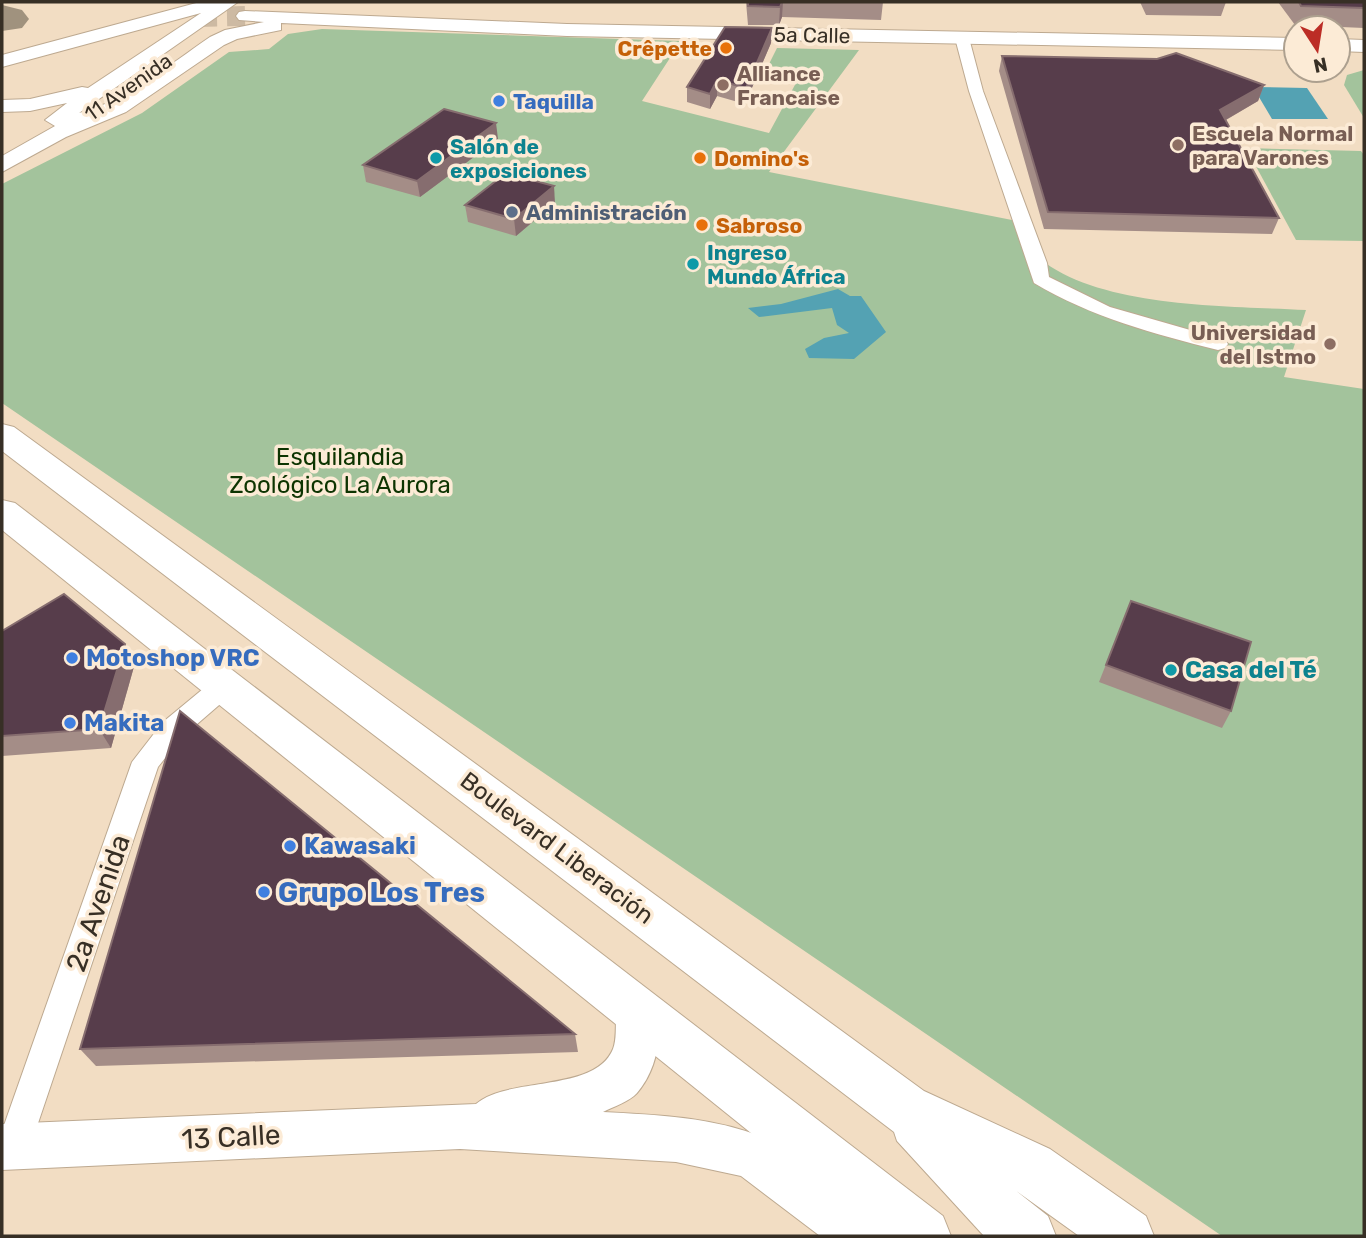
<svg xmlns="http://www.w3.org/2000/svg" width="1366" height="1238" font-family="Rubik,sans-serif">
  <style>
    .green { fill: #a3c39c }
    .water { fill: #54a2b3 }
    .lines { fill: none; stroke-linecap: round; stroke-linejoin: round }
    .taxiway { fill: #a0927e; fill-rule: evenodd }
    .secondary-tunnel { stroke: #cdbaa3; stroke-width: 20; stroke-dasharray: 20 10; stroke-linecap: butt }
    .street-casing { stroke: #bda990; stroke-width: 2 }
    .secondary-casing { stroke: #bda990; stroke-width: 2 }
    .highway-casing { stroke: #bda990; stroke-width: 2 }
    .street { fill: #fff; fill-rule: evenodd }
    .secondary { fill: #fff; fill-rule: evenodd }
    .highway { fill: #fff; fill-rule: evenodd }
    .wall { fill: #a48d87 }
    .shaded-wall { fill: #866d6f }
    .building { fill: #573d4b; stroke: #866d6f; stroke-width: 2 }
    .food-dot { fill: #e8710a; stroke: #fcebd6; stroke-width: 2.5 }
    .education-dot { fill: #8d6e63; stroke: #fcebd6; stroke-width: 2.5 }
    .shop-dot { fill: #3f7fe0; stroke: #fcebd6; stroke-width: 2.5 }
    .culture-dot { fill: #0f9aa8; stroke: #fcebd6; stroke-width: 2.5 }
    .service-dot { fill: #5c6f8a; stroke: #fcebd6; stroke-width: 2.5 }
    .labels { text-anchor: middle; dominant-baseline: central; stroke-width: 7; stroke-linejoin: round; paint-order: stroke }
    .far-street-label { font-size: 21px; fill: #372f25; stroke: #fcebd6 }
    .far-food-label { font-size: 21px; font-weight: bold; fill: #c56008; stroke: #fcebd6; text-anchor: start }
    .far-education-label { font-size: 21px; font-weight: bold; fill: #785e54; stroke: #fcebd6; text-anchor: start }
    .far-shop-label { font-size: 21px; font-weight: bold; fill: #366cbe; stroke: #fcebd6; text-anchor: start }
    .far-culture-label { font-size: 21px; font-weight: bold; fill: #0d838f; stroke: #fcebd6; text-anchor: start }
    .far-service-label { font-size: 21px; font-weight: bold; fill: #4e5e75; stroke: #fcebd6; text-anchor: start }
    .park-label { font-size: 24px; fill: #0d3401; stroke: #fcebd6 }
    .shop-label { font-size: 24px; font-weight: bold; fill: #366cbe; stroke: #fcebd6; text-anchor: start }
    .culture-label { font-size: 24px; font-weight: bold; fill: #0d838f; stroke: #fcebd6; text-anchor: start }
    .street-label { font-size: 24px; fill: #372f25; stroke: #fcebd6 }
    .near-shop-label { font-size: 28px; font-weight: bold; fill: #366cbe; stroke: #fcebd6; text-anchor: start }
    .near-street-label { font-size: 28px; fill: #372f25; stroke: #fcebd6 }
  </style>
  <rect width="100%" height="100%" fill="#f2ddc3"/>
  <!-- green -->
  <g class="green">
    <path d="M322 29 681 41 642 101 769 133 803 70 768 66 777 48 859 50 769 172 1012 220C1044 312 1226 305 1306 310L1284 377 1364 389V1236H1222L2 403V184L142 113 229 52 269 49 288 34Z"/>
    <polygon points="1364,70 1364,118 1344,85 1347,75"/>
    <polygon points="1246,148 1361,151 1364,155 1364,241 1296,240"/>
  </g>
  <!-- water -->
  <g class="water">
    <polygon points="1253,87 1307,88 1328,119 1272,119"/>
    <polygon points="838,289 850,296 861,296 886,332 854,359 809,358 805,349 824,338 849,333 837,325 832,308 759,317 748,308 781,304"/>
  </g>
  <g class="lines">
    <!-- taxiway -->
    <polygon class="taxiway" points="2,5 22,10 29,19 22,28 2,31"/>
    <!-- secondary-tunnel -->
    <polyline class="secondary-tunnel" points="197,17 245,16"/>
    <defs>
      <g id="street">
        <path d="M962 34 969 38 983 91 1047 263 1049 277 1110 307 1225 340 1228 344 1225 348 1218 350C1154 334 1091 317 1034 283L969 91 955 38Z"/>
        <polygon points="224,676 233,679 237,686 233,693 181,738 158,767 30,1147 25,1159 13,1164 2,1159 2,1131 132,762 163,722 215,679"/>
      </g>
      <g id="secondary">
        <path d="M200 2H238L79 113C126 101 169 65 210 37L225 30 264 22 239 20 236 16 239 12 245 11 567 24 1296 38V50L567 36 281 23V30L237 39 224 45 126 112 66 137 2 172V156L55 126 45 120 67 103 30 111 2 112V100L30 99 82 87 88 88 201 13 2 67V55Z"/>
        <polygon points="1338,39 1364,40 1364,52 1338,51"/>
        <path d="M636 989 651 995C665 1027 659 1067 637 1093 630 1101 613 1107 603 1112 658 1115 716 1117 767 1139L861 1207 894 1219 901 1236H820L741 1176 676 1162 460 1149 2 1170V1124L476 1104C508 1076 595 1093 613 1049 619 1033 612 1015 621 995Z"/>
      </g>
      <g id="highway">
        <polygon points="2,424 14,427 924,1091 1050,1149 1146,1216 1154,1236 1079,1236 1015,1190 1048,1216 1056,1236 984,1236 897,1141 894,1132 2,451"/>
        <polygon points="2,500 15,503 943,1216 951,1236 879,1236 2,530"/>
      </g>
    </defs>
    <!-- street casing -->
    <use href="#street" class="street-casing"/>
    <!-- secondary casing -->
    <use href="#secondary" class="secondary-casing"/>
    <!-- highway casing -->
    <use href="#highway" class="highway-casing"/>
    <!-- street -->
    <use href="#street" class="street"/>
    <!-- secondary -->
    <use href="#secondary" class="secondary"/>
    <!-- highway -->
    <use href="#highway" class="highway"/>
  </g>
  <!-- wall -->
  <g class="wall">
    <polygon points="746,2 883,2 881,20 782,17 779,25 748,25"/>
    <polygon points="1140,2 1226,2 1221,16 1146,15"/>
    <polygon points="1278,2 1364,2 1364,28 1295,25"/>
    <polygon points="771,43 745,104 717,96 710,109 687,102 687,87"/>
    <polygon points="1002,56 1157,59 1264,85 1258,101 1226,120 1279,218 1272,234 1044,229 999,71"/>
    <polygon points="498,139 420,197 366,182 363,165"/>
    <polygon points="555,203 516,236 468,222 465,205"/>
    <polygon points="1131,601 1231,711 1222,728 1099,682"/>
    <polygon points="2,631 135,663 111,748 2,756"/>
    <polygon points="575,1034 578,1052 96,1066 80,1049"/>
  </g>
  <!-- shaded-wall -->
  <g class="shaded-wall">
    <polygon points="782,2 783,2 782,17 779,25 780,7"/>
    <polygon points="772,28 771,43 745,104 746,88"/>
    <polygon points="717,80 717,96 710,109 710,94"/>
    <polygon points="1264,85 1258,101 1215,126 1220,110"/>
    <polygon points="496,123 498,139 420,197 417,181"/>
    <polygon points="554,186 555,203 516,236 514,219"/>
    <polygon points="125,644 135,663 111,748 99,729"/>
  </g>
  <!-- building -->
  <g class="building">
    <polygon points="748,2 782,2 780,7 748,6"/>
    <polygon points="1299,2 1364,2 1364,8 1301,6"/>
    <polygon points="725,27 772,28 746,88 717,80 710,94 687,87"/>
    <polygon points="1176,53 1264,85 1220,110 1279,218 1048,212 1002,56 1157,59"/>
    <polygon points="444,109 496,123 417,181 363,165"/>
    <polygon points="506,173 554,186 514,219 465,205"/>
    <polygon points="64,594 125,644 99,729 2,736 2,631"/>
    <polygon points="1131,601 1251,642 1231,711 1106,665"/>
    <polygon points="180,711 575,1034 80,1049"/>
  </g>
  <!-- markers -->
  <g class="food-dot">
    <circle cx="726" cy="48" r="7"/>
    <circle cx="700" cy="158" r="7"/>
    <circle cx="702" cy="225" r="7"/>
  </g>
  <g class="education-dot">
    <circle cx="723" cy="85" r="7"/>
    <circle cx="1178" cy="145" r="7"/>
    <circle cx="1330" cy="344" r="7"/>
  </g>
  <g class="shop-dot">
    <circle cx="499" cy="101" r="7"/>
    <circle cx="72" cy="658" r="7"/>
    <circle cx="70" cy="723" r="7"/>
    <circle cx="290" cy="846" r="7"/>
    <circle cx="264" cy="892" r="7"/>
  </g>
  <g class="culture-dot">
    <circle cx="436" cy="158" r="7"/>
    <circle cx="693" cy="264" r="7"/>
    <circle cx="1171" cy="670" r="7"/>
  </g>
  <circle class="service-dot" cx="512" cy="212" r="7"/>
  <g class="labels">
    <!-- far-street labels -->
    <g class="far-street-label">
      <text transform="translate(812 35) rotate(1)">5a Calle</text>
      <text transform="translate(128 87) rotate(-35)">11 Avenida</text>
    </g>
    <!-- far-food labels -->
    <g class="far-food-label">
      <text x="712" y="48" text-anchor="end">Crêpette</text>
      <text x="714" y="158">Domino's</text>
      <text x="716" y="225">Sabroso</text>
    </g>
    <!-- far-education labels -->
    <g class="far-education-label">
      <text x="737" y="73">Alliance<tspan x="737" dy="24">Francaise</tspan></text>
      <text x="1192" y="133">Escuela Normal<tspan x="1192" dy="24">para Varones</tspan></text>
      <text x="1316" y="332" text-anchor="end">Universidad<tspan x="1316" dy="24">del Istmo</tspan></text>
    </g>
    <!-- far-shop labels -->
    <g class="far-shop-label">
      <text x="513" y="101">Taquilla</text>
    </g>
    <!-- far-culture labels -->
    <g class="far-culture-label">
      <text x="450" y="146">Salón de<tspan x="450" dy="24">exposiciones</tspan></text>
      <text x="707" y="252">Ingreso<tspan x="707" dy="24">Mundo África</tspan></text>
    </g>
    <!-- far-service labels -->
    <g class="far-service-label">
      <text x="526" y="212">Administración</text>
    </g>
    <!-- park labels -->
    <g class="park-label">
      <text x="340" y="457">Esquilandia<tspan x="340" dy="28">Zoológico La Aurora</tspan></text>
    </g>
    <!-- shop labels -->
    <g class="shop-label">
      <text x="86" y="658">Motoshop VRC</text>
      <text x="84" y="723">Makita</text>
      <text x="304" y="846">Kawasaki</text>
    </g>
    <!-- culture labels -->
    <g class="culture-label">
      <text x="1185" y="670">Casa del Té</text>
    </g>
    <!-- street labels -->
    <g class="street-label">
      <text transform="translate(557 848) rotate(37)">Boulevard Liberación</text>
    </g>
    <!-- near-shop labels -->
    <g class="near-shop-label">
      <text x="278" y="892">Grupo Los Tres</text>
    </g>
    <!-- near-street labels -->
    <g class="near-street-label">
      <text transform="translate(98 903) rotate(-71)">2a Avenida</text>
      <text transform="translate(231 1137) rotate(-3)">13 Calle</text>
    </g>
  </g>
  <!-- border -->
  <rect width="1366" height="1238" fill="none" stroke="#372f25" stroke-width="7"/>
  <!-- north arrow -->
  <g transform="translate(1317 49) rotate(168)"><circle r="33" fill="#fcebd6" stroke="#ada08f" stroke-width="2"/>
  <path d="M0-5L12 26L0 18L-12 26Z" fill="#bc2d26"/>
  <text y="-10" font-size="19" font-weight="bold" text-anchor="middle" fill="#372f25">N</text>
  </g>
</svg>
